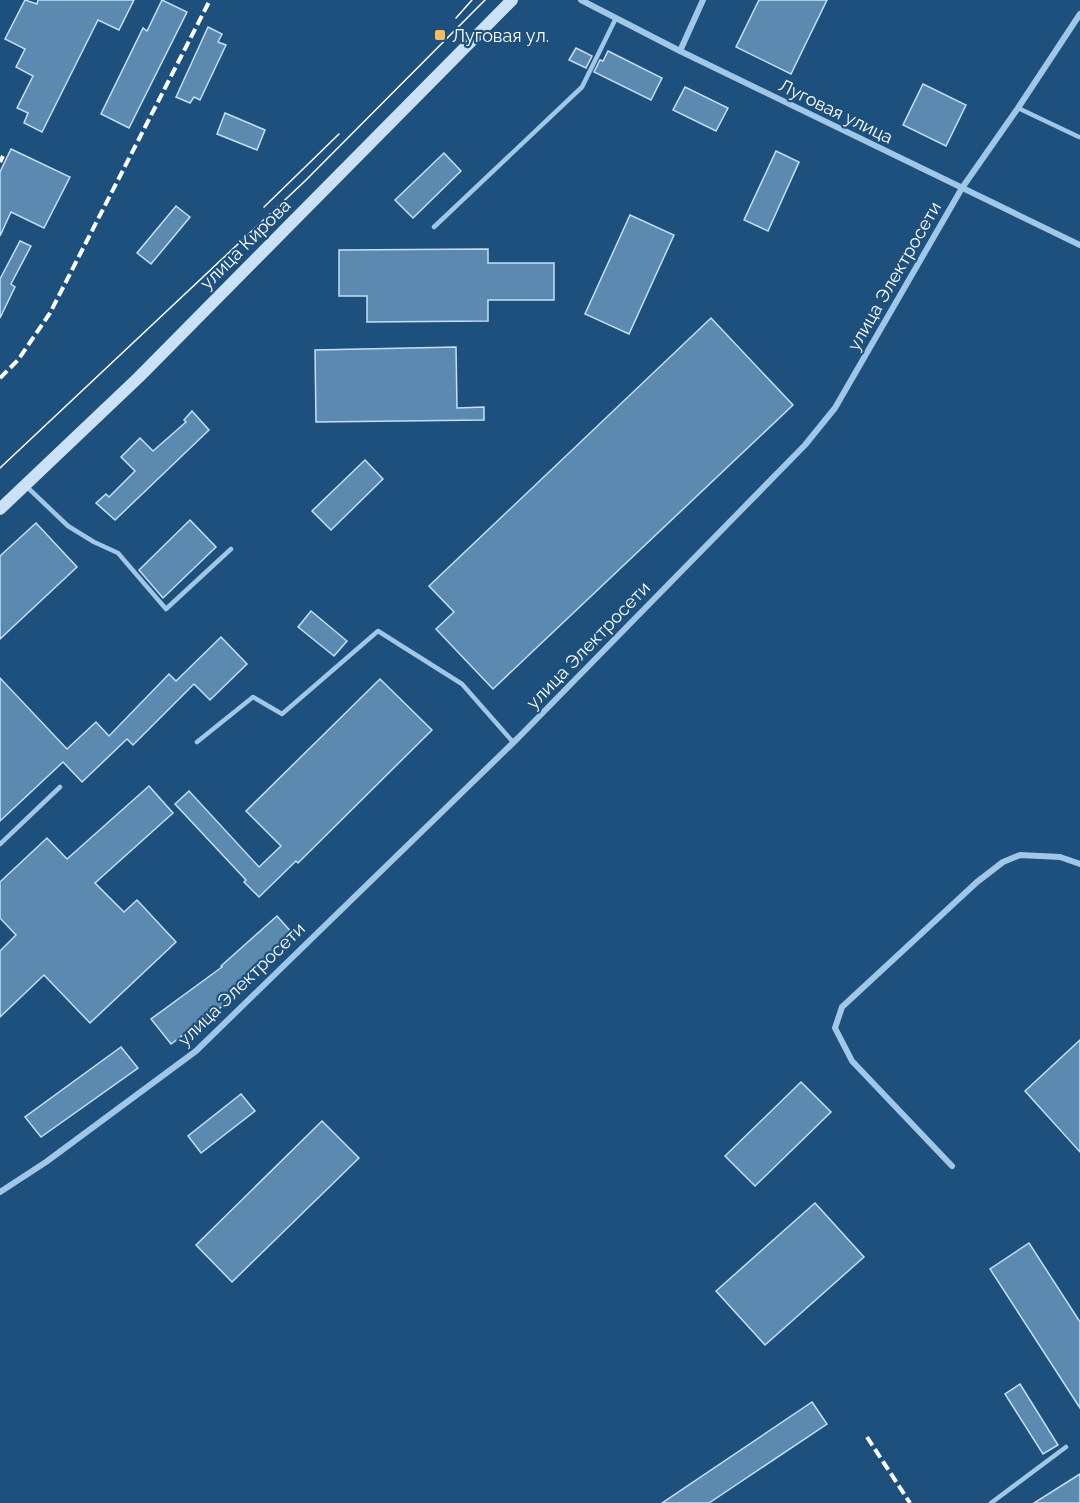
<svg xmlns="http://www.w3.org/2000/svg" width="1080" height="1503" font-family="Raleway,sans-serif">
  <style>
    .building { fill: #5b89b0; stroke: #c4dff6; stroke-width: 1.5 }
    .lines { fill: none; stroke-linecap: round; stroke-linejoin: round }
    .lane { stroke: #a0c7e7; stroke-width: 4.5 }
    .street { stroke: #a0c7e7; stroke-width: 6 }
    .secondary { stroke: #cbe1f6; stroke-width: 12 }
    .tram { stroke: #fff; stroke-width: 1.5 }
    .rail { stroke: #fff; stroke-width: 4; stroke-dasharray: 10 4.5; stroke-linecap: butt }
    .poi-dot { fill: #f6bd60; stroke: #1e507d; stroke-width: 2 }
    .labels { text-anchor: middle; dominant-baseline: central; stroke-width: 4.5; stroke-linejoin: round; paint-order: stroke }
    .poi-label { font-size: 18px; fill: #fff; stroke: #1e507d; text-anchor: start }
    .street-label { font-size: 18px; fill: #fff; stroke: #1e507d }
  </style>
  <rect width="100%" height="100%" fill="#1e507d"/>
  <!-- building -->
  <g class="building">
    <polygon points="25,0 37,4 38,0 134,0 119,30 98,20 42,132 24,123 28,113 17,108 33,76 16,67 25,49 5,39"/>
    <polygon points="162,0 187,12 129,128 101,114 143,28 147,31"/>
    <polygon points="759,0 827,0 791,74 736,47"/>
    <polygon points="208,27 222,34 218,42 226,45 200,100 194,97 190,103 176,97"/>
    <polygon points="576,48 592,56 586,68 569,60"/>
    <polygon points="608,51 662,78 651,100 594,72 600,60 603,61"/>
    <polygon points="923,84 966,105 946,146 903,125"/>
    <polygon points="685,87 728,108 716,131 673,110"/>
    <polygon points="225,113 265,130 257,150 217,134"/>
    <polygon points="11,149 70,177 44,228 11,212 0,236 0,172"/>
    <polygon points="776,151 799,162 768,231 744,220"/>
    <polygon points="444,153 461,171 413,218 395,200"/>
    <polygon points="176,206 190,217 151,264 137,253"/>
    <polygon points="630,215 674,235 629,334 585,314"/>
    <polygon points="20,241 31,246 11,284 15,287 0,318 0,279"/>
    <polygon points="488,249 488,263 554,263 554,300 488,300 488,321 367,322 367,296 339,296 339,250"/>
    <polygon points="711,318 793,405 493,689 436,629 454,612 429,586"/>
    <polygon points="456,347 457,408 484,407 484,420 316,422 315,350"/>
    <polygon points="192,411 209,430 115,520 96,503 106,494 109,497 135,471 121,457 140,438 153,451 186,422 184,420"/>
    <polygon points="365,460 383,479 331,530 312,511"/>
    <polygon points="190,520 216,547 163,598 139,570"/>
    <polygon points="36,523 77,567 0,639 0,556"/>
    <polygon points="311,611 347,641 334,656 298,627"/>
    <polygon points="221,637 247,664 210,700 194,684 133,745 127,739 82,782 63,762 0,821 0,678 67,749 96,722 109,736 169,674 176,681"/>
    <polygon points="380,679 432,730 298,863 296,861 259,897 244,882 246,880 175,804 189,791 259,867 281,846 246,811"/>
    <polygon points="149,786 173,813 95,883 124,912 137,900 176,942 90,1023 44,975 0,1017 0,951 16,935 0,918 0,882 47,838 67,859"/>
    <polygon points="277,916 293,934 223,996 228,1002 171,1044 151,1019 222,967 221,966"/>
    <polygon points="1080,1040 1080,1152 1025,1091"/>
    <polygon points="121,1047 138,1068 41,1137 25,1117"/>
    <polygon points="801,1082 831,1112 755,1186 725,1156"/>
    <polygon points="241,1094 255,1111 201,1153 188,1136"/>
    <polygon points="322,1121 359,1158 232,1282 196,1245"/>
    <polygon points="815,1203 864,1257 765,1345 716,1291"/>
    <polygon points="1029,1243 1080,1322 1080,1408 990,1269"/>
    <polygon points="1020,1384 1058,1445 1043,1454 1005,1394"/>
    <polygon points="812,1402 827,1424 709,1503 662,1503"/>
    <polygon points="1080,1474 1080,1503 1034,1503"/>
  </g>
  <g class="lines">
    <!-- lane -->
    <g class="lane">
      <polyline points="1018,108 1079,137"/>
      <polyline points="434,227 582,87 616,18"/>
      <polyline points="25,485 68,526 94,542 118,553 166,609 231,549"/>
      <polyline points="197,742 253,697 282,714 378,631 462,684 513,742"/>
      <polyline points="0,844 60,787"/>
      <polyline points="991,1503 1066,1447"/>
    </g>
    <!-- street -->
    <g class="street">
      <polyline points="581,0 680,51 1080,245"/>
      <polyline points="680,51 703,0"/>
      <polyline points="952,1166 852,1061 835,1028 842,1007 977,882 1003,862 1020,855 1060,857 1080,864"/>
      <polyline points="0,1192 46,1162 196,1051 518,738 805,445 835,408 962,188 1018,108 1080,14"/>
    </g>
    <!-- secondary -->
    <polyline class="secondary" points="0,509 139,377 512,0"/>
    <!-- tram -->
    <g class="tram">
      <polyline points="456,18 472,0"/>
      <polyline points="264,207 339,134"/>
      <polyline points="0,468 305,181 485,0"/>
    </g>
    <!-- rail -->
    <g class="rail">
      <polyline points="0,162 3,156"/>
      <polyline points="0,378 18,360 50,313 210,0"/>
      <polyline points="867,1437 910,1503"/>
    </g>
  </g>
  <!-- markers -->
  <rect class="poi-dot" x="434" y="29" width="12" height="12" rx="3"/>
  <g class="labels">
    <!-- poi labels -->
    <g class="poi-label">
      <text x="452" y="35">Луговая ул.</text>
    </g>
    <!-- street labels -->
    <g class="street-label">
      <text transform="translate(836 111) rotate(26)">Луговая улица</text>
      <text transform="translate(245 244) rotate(-45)">улица Кирова</text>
      <text transform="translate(894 276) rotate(-60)">улица Электросети</text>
      <text transform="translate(588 645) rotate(-46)">улица Электросети</text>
      <text transform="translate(241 984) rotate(-44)">улица Электросети</text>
    </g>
  </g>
</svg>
